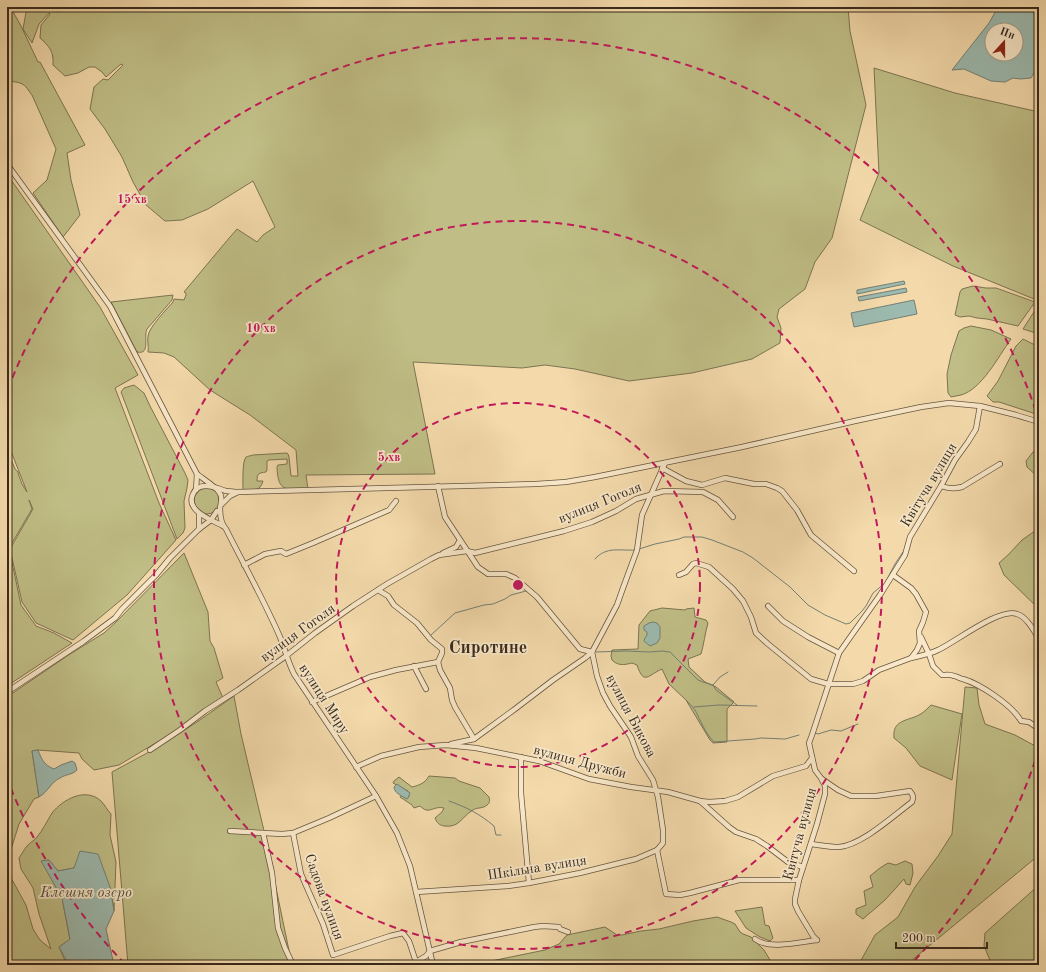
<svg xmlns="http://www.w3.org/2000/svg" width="1046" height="972" font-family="'Old Standard TT',serif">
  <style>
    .green { fill: #c0be86; stroke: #7c7452 }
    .water { fill: #9cbaaf; stroke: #748075; fill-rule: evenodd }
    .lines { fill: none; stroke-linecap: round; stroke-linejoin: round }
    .stream { stroke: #748075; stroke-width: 1 }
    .minor-casing { stroke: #665640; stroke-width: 6 }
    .minor { stroke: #f8e7c8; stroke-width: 4.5 }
    .ring { fill: none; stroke: #c2185b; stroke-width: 2; stroke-dasharray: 7 5 }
    .labels { text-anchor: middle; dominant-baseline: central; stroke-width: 3.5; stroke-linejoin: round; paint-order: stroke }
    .street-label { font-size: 14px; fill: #372a1d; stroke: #f8e7c8 }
    .water-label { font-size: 15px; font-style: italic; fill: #504e42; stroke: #f8e7c8 }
    .district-label { font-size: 18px; font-weight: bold; fill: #372a1d; stroke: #f8e7c8 }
    .centre { fill: #c2185b; stroke: #f8e7c8; stroke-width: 2 }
    .ring-label { font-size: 12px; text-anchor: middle; font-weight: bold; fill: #c2185b; stroke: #f8e7c8; stroke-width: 3.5; stroke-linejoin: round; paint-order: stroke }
  </style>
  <rect width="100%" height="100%" fill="#f4daab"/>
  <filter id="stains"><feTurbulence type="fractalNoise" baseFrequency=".005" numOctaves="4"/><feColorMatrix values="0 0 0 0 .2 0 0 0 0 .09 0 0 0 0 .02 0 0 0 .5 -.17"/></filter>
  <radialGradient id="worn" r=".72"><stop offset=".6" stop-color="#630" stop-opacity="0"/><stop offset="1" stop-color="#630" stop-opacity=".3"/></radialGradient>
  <!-- green -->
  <g class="green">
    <path d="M27 7H848L850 31 866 105 832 238 815 262 805 289 779 309 777 317 781 328 780 343 752 359 692 373 629 381 575 369 545 365 522 368 413 362 435 474 306 475 308 489C286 489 278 493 277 467L278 465 287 464V459L269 460 267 461V470L266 472C259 473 257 473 257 481H263C260 492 253 490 243 491 243 484 242 461 246 457 248 456 250 456 253 455L287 453 288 454 289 457 291 476H298L296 450 250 415 210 390 174 357 164 353 148 352C149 346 147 341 148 336 149 327 167 309 173 302L174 299 184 300 186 295V293L184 292 230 237 237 229 257 242 263 235 275 227 253 181 208 209 182 220 165 221 146 205 133 182 122 157 105 129 90 109 94 87 103 79 108 80 123 65 121 64 106 77 102 72 95 67H89L78 73 65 76 53 65C54 51 49 46 40 38L41 25 50 14 49 13 39 24 32 43 23 29Z"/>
    <path d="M12 10 21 26 38 62H40L85 145 67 153 71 180 80 215 63 237 33 193 47 180 56 149 32 95C30 93 28 89 26 87 22 82 13 81 7 82V14Z"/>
    <polygon points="874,68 955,93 1039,112 1039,301 953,266 860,220 879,173"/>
    <polygon points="7,174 100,307 138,375 115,388 159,503 176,540 127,595 73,640 36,623 22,602 10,549 33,509 29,500 32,509 9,548 21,605 36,626 54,633 72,643 7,686 7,449 15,469 18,472 19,476 22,484 27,492 9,446 7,443"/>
    <polygon points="973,286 986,288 996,288 1035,302 1018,326 987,319 977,318 969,316 960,317 955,315 960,292 962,289"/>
    <path d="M173 295 172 300 147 329C143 337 151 355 137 352L111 302Z"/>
    <polygon points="1039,304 1039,334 1023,329"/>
    <path d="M971 326 991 330 1011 339C998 357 982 389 961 395 958 396 954 396 951 397L948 393 947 374 951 355 959 331 964 328Z"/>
    <polygon points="1023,339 1039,347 1039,415 999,402 993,402 987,396 998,381 1016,346"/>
    <polygon points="134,385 144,393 150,406 185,473 188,480 187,488 184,501 185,528 183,533 177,539 121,392 124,388"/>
    <polygon points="1039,446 1039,478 1027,467 1026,461 1033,452"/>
    <circle cx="207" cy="501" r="13"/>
    <polygon points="1039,528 1039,609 1004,575 999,563 1009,554 1022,540"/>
    <path d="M184 553 208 612 210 641 214 648 223 678 216 682 223 698 184 726 119 765 94 770 82 759 79 753 38 750 32 751 39 797 34 799 19 824 8 859 10 876 26 905 33 929 40 940 51 949 39 914 33 888 21 869 19 858C22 854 24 849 28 845 31 842 35 840 37 837 43 830 47 821 52 813 63 799 86 787 101 801 105 805 107 810 111 814L110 835 116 862 114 911 110 887 74 868 58 871 49 860 42 861 62 898 70 940 59 947 67 965H7V697L67 656 104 633 115 623Z"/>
    <path d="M662 608 685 610 686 609 694 608 695 617 706 620 708 623C705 633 704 644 701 654L688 659 689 667 705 682 716 687 734 702 727 709V742L713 743 710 740 686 700 669 684 662 669C648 675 644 686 637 665L632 663C624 665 618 666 612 660L611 656 612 650 638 649 639 625 650 611Z"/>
    <polygon points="965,687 977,688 979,705 985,724 1015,735 1039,748 1039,855 906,965 860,965 859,964 875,935 898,917 915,887 938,856 952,834"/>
    <polygon points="234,696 241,734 265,835 292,965 128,965 112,772 160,746 200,720"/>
    <path d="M931 705 962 714 952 780 920 766 906 748 894 738C892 720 907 721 919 715 923 713 927 709 931 705Z"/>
    <path d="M429 776 455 778 459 781 480 788 489 797C490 800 490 803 487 805 483 809 477 807 473 810 461 817 460 828 444 826 439 825 437 823 435 818L442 812 444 808C436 806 432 811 426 810 425 810 421 807 420 806L414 808 412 805 400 797 401 795 407 799 408 798 409 796 408 791 393 783 394 781 399 777 412 787C420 785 425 783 429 776Z"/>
    <polygon points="905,861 912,864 913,873 910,885 906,884 904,879 885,900 863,919 856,914 856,909 866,905 864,891 873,887 870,876 880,868 888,863 896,865"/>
    <polygon points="1039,885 1039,965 992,965 984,946 985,933"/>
    <polygon points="762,907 765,925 769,926 773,938 770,941 760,937 746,928 735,911"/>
    <polygon points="717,917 731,922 735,924 740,932 743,934 751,937 764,950 773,965 478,965 496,960 545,950 559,944 567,935 605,927 617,935 622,935 641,931 659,929 693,921"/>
  </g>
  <!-- water -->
  <g class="water">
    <path d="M998 7H1031L1038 22V66L1031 78 1020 79 1013 78 1005 82 991 81 964 69 952 70 989 23ZM992 30H1016V54H992Z"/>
    <polygon points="904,281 905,284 857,294 857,290"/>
    <polygon points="906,288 907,292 859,301 858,297"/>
    <polygon points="914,300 917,314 854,327 851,313"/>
    <polygon points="653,622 657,623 660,627 660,638 657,643 650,646 644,641 645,638 647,635 647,632 644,630 644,626 649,623"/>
    <path d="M38 750C42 760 44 765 54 769L61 765 72 761 75 763 77 770C72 775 66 774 60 778 51 782 48 792 39 797L32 751Z"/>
    <path d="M397 784 410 793 408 798 407 799C402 796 394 793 394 787Z"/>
    <polygon points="80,851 98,854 110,887 114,911 106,929 114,965 69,965 59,947 70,939 62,898 41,861 49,860 58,871 74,868"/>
  </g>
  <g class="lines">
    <!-- stream -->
    <g class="stream">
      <polyline points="639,549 655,544 679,539 684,537 702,537 712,540 743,552 753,558 790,587 808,605 825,615 846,624 850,623 862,611 866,606 873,593 885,583 895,564 903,552"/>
      <path d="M595 559C606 546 620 551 635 550"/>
      <polyline points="431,635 455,613 484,605 493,604 505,599 511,595 526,591"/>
      <polyline points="596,652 626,651 649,652 662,651 670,652 698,680 703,682 713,685 720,677 728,672"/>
      <polyline points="713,685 716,690 737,705"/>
      <path d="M686 700C689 703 692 706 695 710 701 721 705 733 714 742L755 739 761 738 785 739 799 735"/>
      <polyline points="694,707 719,705 757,706"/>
      <polyline points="815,733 818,734 831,730 841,731 858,724"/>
      <path d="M449 801C466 807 480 814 494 826L496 835H501"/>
    </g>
    <defs>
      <g id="minor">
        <polyline points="7,10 11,7"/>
        <path d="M7 164 110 306 197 474C202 478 216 487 219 492 223 497 221 502 220 508 220 515 221 524 226 529 244 565 264 600 280 637 285 649 288 662 294 674L376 796 397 833 410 866 433 965"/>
        <polyline points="662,468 686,481 702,485 725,478 754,484 766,484 777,488 782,491 797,510 811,535 854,571"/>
        <polyline points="438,486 445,517 478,567 488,574 506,574 515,578 537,597 580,649 592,652"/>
        <path d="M941 486C949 489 954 489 962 487L1000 464"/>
        <polyline points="196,490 197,474"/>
        <polyline points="222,504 230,496 238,492"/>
        <path d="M223 526C212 520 185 511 193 494 195 489 200 486 205 486 212 485 219 489 226 491 230 491 234 492 239 492L536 484 566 482 595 477 742 447 855 421 921 407 949 403 980 406 1016 415 1039 422"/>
        <polyline points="199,529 199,514"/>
        <polyline points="443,553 456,547 460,540"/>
        <polyline points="244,565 265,554 281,551 286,554 313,543 389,510 396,501"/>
        <polyline points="679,575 686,572 693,564 696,563 709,567 733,589 743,601 751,617 756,633 768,644 811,679 828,684 853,684 863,681 879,670 911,658 917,650 920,643 919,631 923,622 926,612 916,594 911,588 893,575"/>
        <polyline points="378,590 388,596 394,605 417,623 431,640 442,649 442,653 438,662 440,670 450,688 452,700 455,707 474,739"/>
        <polyline points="768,606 783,621 808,637 839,653"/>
        <path d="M921 637 929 654 933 666 942 675C946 675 950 674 954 676 957 676 960 679 963 679 980 684 1012 705 1021 721L1029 722 1039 729"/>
        <polyline points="592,652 597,676 603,693 610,706 631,737 638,756 653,780 658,797 663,830 663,843 657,850 658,855 666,894 680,895 690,893 739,880 799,880"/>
        <path d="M911 658C920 656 930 654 938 650 954 643 1000 607 1017 614 1027 617 1034 631 1039 639"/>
        <polyline points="414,666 426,689"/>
        <polyline points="7,692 84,641 115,618 122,609 156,575 170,558 199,529 211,520 217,511"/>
        <polyline points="312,702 370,677 396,670 438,662"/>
        <polyline points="451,744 474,739 515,709 553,680 585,658 592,652 617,605 623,588 637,550 642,515 665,463"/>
        <polyline points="150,750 180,730 205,711 238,690 286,656 315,633 353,606 387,584 431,559 439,555 467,551 475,553 564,531 592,522 616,511 636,499 664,491 703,492 718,500 733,517"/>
        <polyline points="521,757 521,793 529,883"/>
        <polyline points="356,767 381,756 419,747 446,745 476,748 539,761 589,779 631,787 668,792 700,801 709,802 725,801 738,797 773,776 806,766 812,758"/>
        <polyline points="700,801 729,827 736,832 756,839 767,846 788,862 803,867"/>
        <polyline points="230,831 282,834 293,833 329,818 376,796"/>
        <polyline points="263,833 272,873 278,928 285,948 293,965"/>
        <polyline points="293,833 301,874 323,924 333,955 390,936 403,933 409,941 416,962 426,956 430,951 461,942 534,927 543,926 559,927 560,929 568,932"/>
        <path d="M811 844C820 845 829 847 839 847 862 845 893 816 912 802 914 797 913 795 910 791L876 796H851L838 790 822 779"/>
        <polyline points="416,892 508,886 529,883 580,873 636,859 657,850"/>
        <path d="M755 939C769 950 800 942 817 940"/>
        <polyline points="817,940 813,936 798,911 795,904 795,899 799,880 817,824 825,794 825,786 821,778 815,770 809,743 812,735 839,653 880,595 905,555 910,537 941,486 955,460 968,442 976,429 980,406"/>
      </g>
    </defs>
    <!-- minor casing -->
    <use href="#minor" class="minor-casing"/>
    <!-- minor -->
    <use href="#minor" class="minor"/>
  </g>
  <!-- distance rings -->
  <g class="ring">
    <circle cx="518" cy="585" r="182"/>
    <circle cx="518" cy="585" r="364"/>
    <path d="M1039 749A546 546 0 0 1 911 964M125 964A546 546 0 0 1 8 781M8 389A546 546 0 0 1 1039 421"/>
  </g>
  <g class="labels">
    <!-- street labels -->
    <g class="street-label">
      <text transform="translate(929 485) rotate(-59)">Квітуча вулиця</text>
      <text transform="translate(600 503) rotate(-22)">вулиця Гоголя</text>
      <text transform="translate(298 633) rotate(-36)">вулиця Гоголя</text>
      <text transform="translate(324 699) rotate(57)">вулиця Миру</text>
      <text transform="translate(631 716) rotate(62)">вулиця Бикова</text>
      <text transform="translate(580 762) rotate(15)">вулиця Дружби</text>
      <text transform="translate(800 834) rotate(-75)">Квітуча вулиця</text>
      <text transform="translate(537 868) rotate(-9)">Шкільна вулиця</text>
      <text transform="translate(324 897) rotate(70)">Садова вулиця</text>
    </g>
    <!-- water labels -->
    <g class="water-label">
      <text x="86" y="893">Клешня озеро</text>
    </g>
    <!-- district labels -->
    <g class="district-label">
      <text x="488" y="648">Сиротине</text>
    </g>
  </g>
  <circle cx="518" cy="585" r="6" class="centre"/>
  <g class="ring-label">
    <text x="132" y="203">15 хв</text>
    <text x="261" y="332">10 хв</text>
    <text x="389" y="461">5 хв</text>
  </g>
  <!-- margin -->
  <rect width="1046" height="972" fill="none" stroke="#f4daab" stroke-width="24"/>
  <rect x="8" y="8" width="1030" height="956" fill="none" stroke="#372a1d" stroke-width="2"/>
  <rect x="12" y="12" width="1022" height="948" fill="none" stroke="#372a1d"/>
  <!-- north arrow -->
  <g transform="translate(1004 42) rotate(21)"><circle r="19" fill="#f8e7c8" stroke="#ab9b84"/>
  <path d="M0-3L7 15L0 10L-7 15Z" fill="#8f2418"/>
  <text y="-6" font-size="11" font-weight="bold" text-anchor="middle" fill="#372a1d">Пн</text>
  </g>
  <!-- scale -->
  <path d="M896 942v6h91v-6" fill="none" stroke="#372a1d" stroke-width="2"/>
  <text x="902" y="942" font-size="12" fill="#372a1d" stroke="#f8e7c8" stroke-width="3" paint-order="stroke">200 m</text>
  <rect width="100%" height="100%" filter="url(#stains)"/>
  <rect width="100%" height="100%" fill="url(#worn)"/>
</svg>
